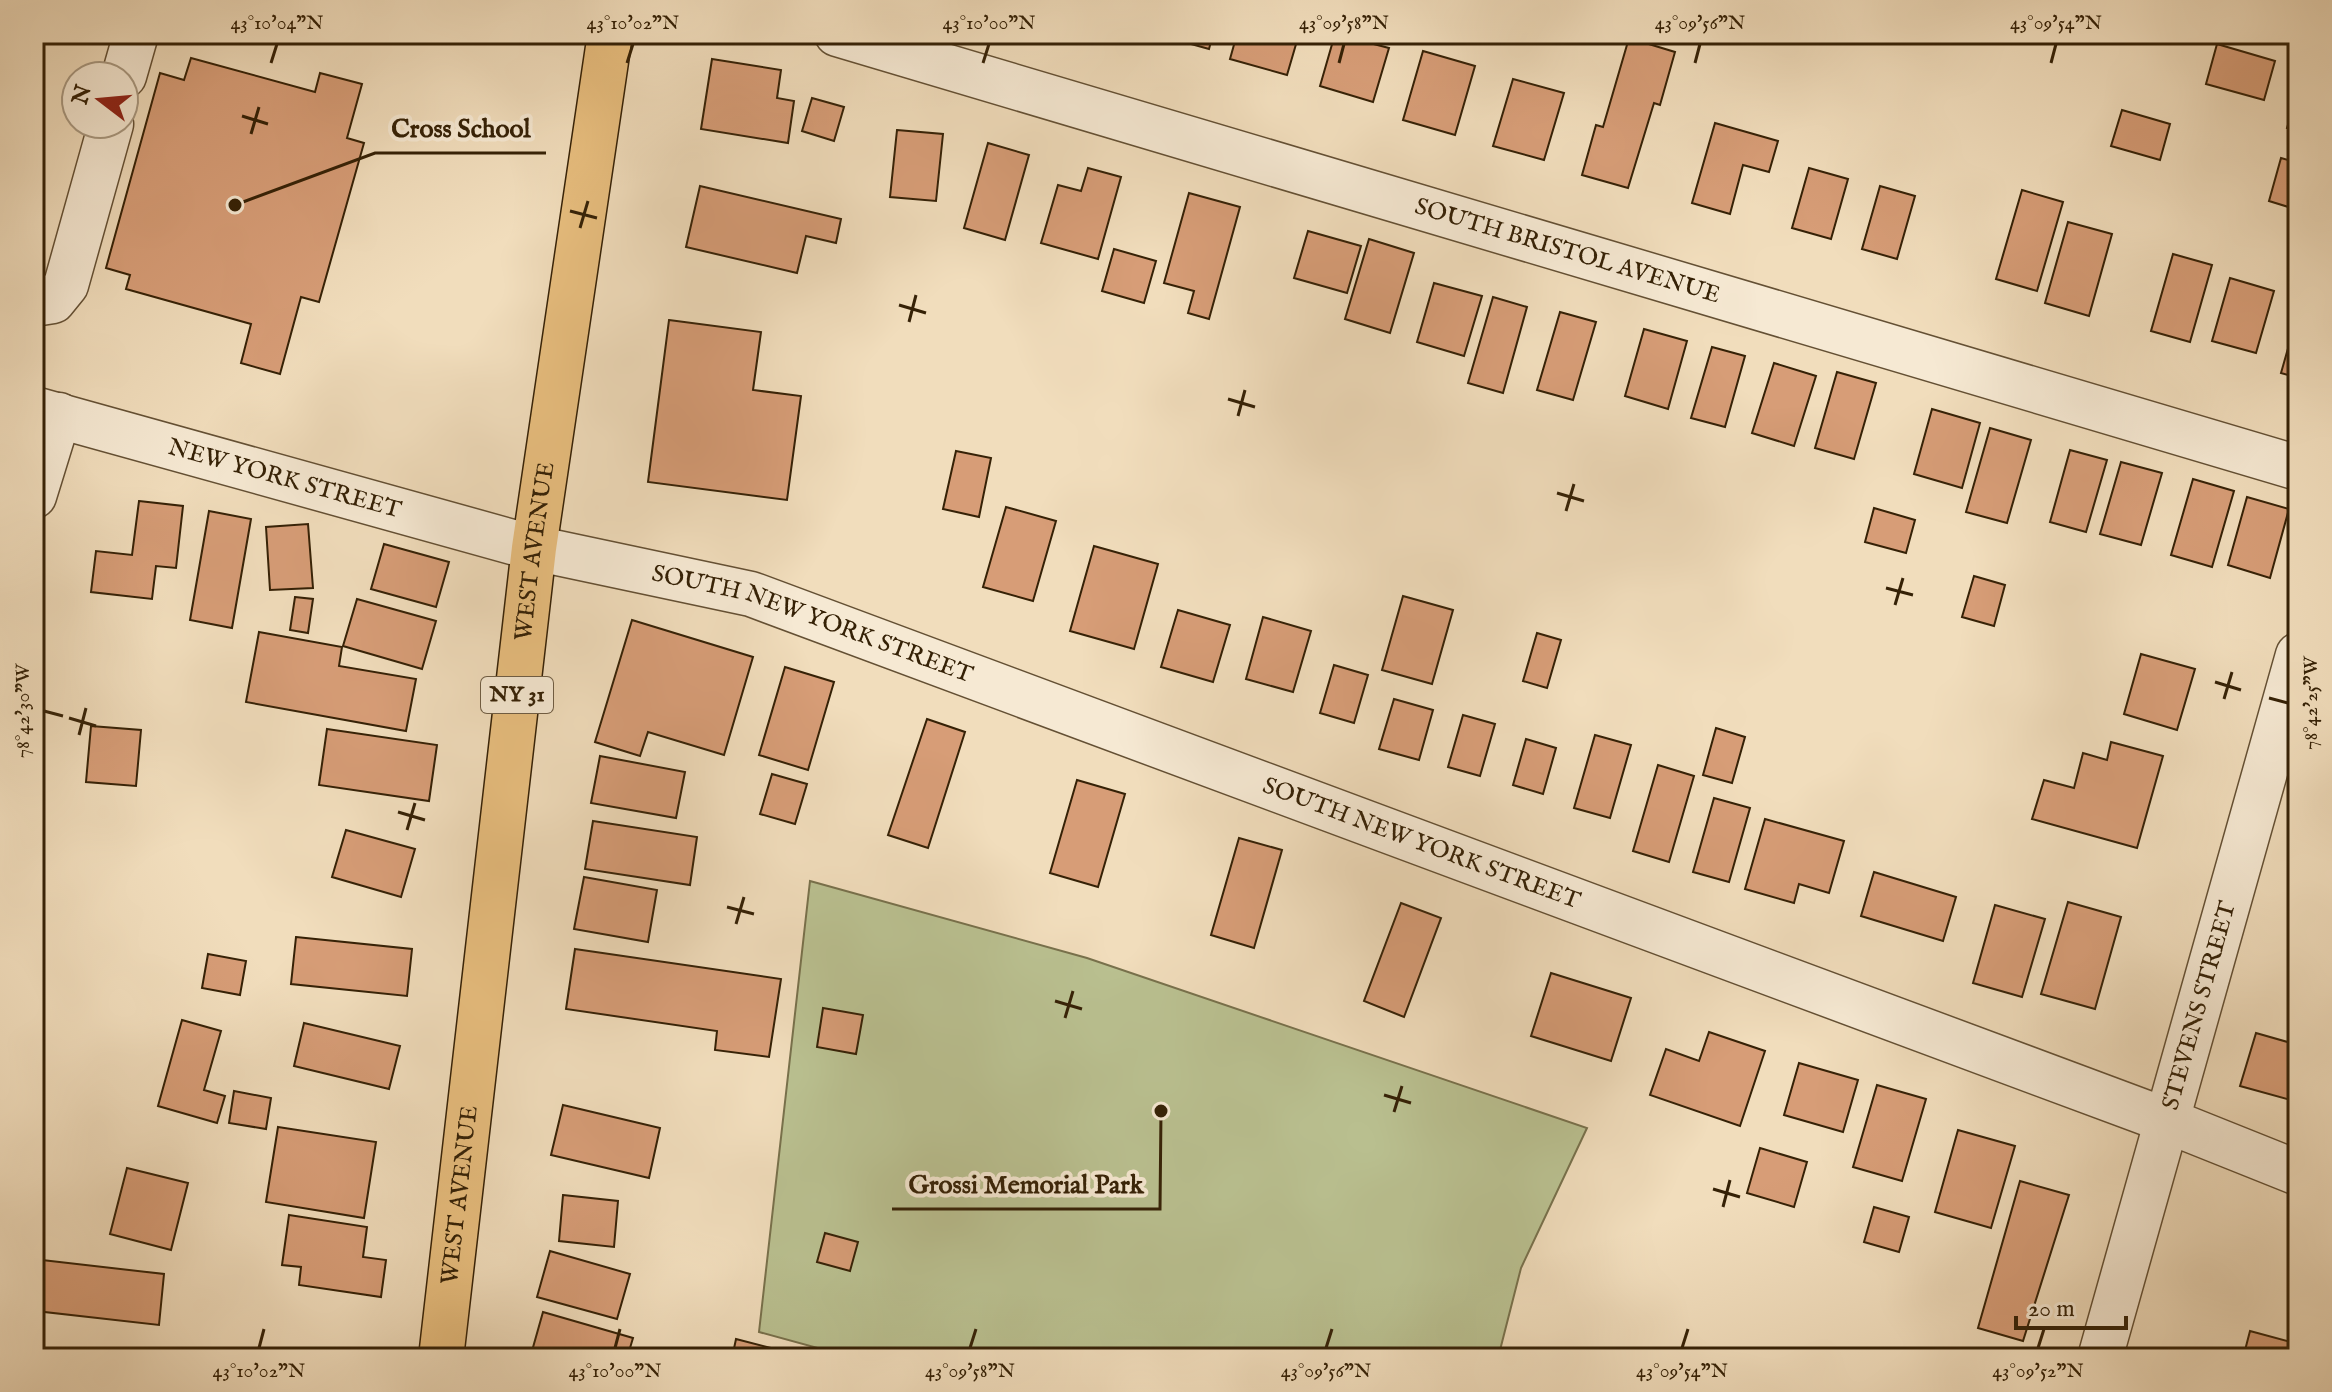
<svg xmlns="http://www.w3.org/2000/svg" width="2332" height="1392" font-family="'IM FELL English',serif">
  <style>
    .green { fill: #bac191; stroke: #78714c; stroke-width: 2 }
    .building { fill: #d79d77; stroke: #352106; stroke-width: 2 }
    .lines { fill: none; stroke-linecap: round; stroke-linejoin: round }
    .minor-casing { stroke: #645034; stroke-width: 47 }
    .highway-casing { stroke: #352106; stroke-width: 47 }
    .minor { stroke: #f6e9d3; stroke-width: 44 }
    .highway { stroke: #e8be7e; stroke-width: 44 }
    .ticks { fill: none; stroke: #352106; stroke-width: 3 }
    .labels { text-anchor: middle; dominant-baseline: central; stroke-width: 8; stroke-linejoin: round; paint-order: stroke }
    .shield { fill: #f6e9d3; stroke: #6f5d44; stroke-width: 2 }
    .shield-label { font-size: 22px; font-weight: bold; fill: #352106 }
    .street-label { font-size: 24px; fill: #352106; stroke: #f6e9d3 }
    .leader { fill: none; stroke: #352106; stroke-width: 3 }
    .callout-dot { fill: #352106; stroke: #f6e9d3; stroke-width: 3 }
    .callout-label { font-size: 26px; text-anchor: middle; font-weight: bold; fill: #352106; stroke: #f6e9d3; stroke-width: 8; stroke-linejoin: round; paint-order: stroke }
    .neatline { fill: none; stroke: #352106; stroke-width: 3 }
    .ticks-label { font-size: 20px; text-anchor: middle; fill: #352106 }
  </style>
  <rect width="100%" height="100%" fill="#f1ddbc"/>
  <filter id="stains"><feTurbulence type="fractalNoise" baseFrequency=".0025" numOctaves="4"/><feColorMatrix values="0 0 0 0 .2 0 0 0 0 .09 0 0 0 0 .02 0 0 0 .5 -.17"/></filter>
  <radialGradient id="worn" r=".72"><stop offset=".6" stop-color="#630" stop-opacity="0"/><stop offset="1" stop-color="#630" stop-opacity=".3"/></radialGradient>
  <!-- green -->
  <polygon class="green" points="810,881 1087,958 1587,1128 1521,1268 1498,1358 854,1358 759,1332"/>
  <!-- building -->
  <g class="building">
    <polygon points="1167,34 1213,34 1209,49 1166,37"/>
    <polygon points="1237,34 1299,34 1287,75 1230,59"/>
    <polygon points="1335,34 1389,48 1373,102 1320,86"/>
    <polygon points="1629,38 1675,52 1660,105 1654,103 1628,188 1582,175 1596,125 1603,127"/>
    <polygon points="2217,44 2275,61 2264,100 2206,84"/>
    <polygon points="1423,51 1475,66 1455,135 1403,120"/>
    <polygon points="191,58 315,92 320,73 362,84 347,138 364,143 319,302 301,297 280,374 241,363 251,324 126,289 130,275 106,268 160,73 184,80"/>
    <polygon points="712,59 781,70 777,98 794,101 788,143 701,129"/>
    <polygon points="1513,79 1564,93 1544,160 1493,146"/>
    <polygon points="2298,90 2298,131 2287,128"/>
    <polygon points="812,98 844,107 834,141 802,131"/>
    <polygon points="2122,110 2170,124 2160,160 2111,146"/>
    <polygon points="1715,123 1778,141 1769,172 1743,165 1730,214 1692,203"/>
    <polygon points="897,130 943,134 936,201 890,197"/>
    <polygon points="988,143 1029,155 1005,240 964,228"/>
    <polygon points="2281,158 2298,163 2298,210 2269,201"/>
    <polygon points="1088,168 1121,177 1098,259 1041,243 1058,185 1081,191"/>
    <polygon points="1809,168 1848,179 1831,239 1792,228"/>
    <polygon points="700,186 841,219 836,243 806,236 797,273 686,247"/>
    <polygon points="1880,186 1915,196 1897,259 1862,249"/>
    <polygon points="2022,190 2063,202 2037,291 1996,279"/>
    <polygon points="1189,193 1240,207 1209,319 1188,313 1194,291 1164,283"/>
    <polygon points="2068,222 2112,234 2089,316 2045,303"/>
    <polygon points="1308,231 1361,246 1347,293 1294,278"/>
    <polygon points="1369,239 1414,253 1390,333 1345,319"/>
    <polygon points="1114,249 1156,261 1144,303 1102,291"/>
    <polygon points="2173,254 2212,265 2190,342 2151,331"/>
    <polygon points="2230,278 2274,291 2256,353 2212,341"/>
    <polygon points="1434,283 1482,296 1464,356 1417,342"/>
    <polygon points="1493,297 1527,307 1503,393 1468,383"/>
    <polygon points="1560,312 1596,322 1573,400 1537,390"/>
    <polygon points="2298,313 2298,378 2281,373"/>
    <polygon points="669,320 761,332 753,390 801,396 787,500 648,482"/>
    <polygon points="1644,329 1687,341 1668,409 1625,396"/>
    <polygon points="1712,347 1745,356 1725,427 1691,418"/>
    <polygon points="1774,363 1816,376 1794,446 1752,433"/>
    <polygon points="1837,372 1876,383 1854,459 1815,448"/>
    <polygon points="1932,409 1980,423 1962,488 1914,474"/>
    <polygon points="1990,428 2031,440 2007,523 1966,512"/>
    <polygon points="2070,450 2107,460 2086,532 2050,522"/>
    <polygon points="956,451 991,458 979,517 943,509"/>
    <polygon points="2121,462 2162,473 2141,545 2100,534"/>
    <polygon points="2193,479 2234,491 2212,567 2171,555"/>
    <polygon points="2247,497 2289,509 2270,578 2228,565"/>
    <polygon points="139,501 183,506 176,568 156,566 152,599 91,592 96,551 132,555"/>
    <polygon points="1006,507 1056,521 1033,601 983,587"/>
    <polygon points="1874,508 1915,520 1906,553 1865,542"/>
    <polygon points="209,511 251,519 232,628 190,620"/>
    <polygon points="308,524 313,588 270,590 266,527"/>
    <polygon points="384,544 449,562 436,607 371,589"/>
    <polygon points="1094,546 1158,564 1134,649 1070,631"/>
    <polygon points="1974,576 2005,585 1994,626 1962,617"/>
    <polygon points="1403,596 1453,610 1432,684 1382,670"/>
    <polygon points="295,597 313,599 308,633 290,630"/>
    <polygon points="357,599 436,621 422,669 343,646"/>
    <polygon points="1178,610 1230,625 1213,682 1161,667"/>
    <polygon points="1263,617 1311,631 1293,692 1246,679"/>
    <polygon points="632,620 753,657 724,755 648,732 640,756 595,742"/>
    <polygon points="259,632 342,647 339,666 416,679 406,731 246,702"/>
    <polygon points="1537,633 1561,640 1547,688 1523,681"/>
    <polygon points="2141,654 2195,669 2177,730 2124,714"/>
    <polygon points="1334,665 1368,675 1354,723 1320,713"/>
    <polygon points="785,667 834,682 808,770 759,755"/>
    <polygon points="1394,699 1433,710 1419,760 1379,749"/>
    <polygon points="1463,715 1495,724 1480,776 1448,767"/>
    <polygon points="927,719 965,732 928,848 888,835"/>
    <polygon points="91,726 141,730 136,786 86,782"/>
    <polygon points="1716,728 1745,737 1732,783 1703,775"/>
    <polygon points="327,729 437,745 429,801 319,785"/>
    <polygon points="1595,735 1631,745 1610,818 1574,808"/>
    <polygon points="1526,739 1556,748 1543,794 1513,785"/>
    <polygon points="2111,742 2163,756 2137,848 2032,819 2044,780 2074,788 2083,753 2107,760"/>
    <polygon points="600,756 685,772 676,818 591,803"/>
    <polygon points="1658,765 1694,776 1669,862 1633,851"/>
    <polygon points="772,774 807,784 795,824 760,814"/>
    <polygon points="1077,780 1125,794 1098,887 1050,873"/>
    <polygon points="1714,798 1750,808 1729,882 1693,872"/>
    <polygon points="1765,819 1844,841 1829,893 1799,884 1794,903 1745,889"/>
    <polygon points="593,821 697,837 690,885 585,869"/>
    <polygon points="346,830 415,849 401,897 332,877"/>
    <polygon points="1239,838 1282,850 1254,948 1211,935"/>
    <polygon points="1874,872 1956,897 1943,941 1861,916"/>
    <polygon points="584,877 657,890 648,942 574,929"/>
    <polygon points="2068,902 2121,917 2095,1009 2041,994"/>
    <polygon points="1401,903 1441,918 1404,1017 1364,1001"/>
    <polygon points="1995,905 2045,919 2022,997 1973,983"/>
    <polygon points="296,937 412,949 407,996 291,984"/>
    <polygon points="575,949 781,979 769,1057 715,1050 717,1031 566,1009"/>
    <polygon points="208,954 246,961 240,995 202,988"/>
    <polygon points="1551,973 1631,998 1611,1061 1531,1036"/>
    <polygon points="823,1008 863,1015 856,1054 817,1047"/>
    <polygon points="182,1020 221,1031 204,1090 225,1096 217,1123 158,1106"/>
    <polygon points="304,1023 400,1046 389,1089 294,1066"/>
    <polygon points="1709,1032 1765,1051 1740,1126 1650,1095 1666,1049 1699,1061"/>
    <polygon points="2256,1033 2298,1045 2298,1102 2240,1086"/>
    <polygon points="1799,1063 1858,1080 1843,1132 1784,1115"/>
    <polygon points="1877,1085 1926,1099 1902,1181 1853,1167"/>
    <polygon points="234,1091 271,1098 266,1129 229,1123"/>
    <polygon points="563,1105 660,1128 649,1178 551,1155"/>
    <polygon points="278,1127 376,1142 364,1218 266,1202"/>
    <polygon points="1958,1130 2015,1146 1991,1228 1935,1212"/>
    <polygon points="1760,1148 1807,1162 1794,1207 1747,1193"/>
    <polygon points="127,1168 188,1183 171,1250 110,1234"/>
    <polygon points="2020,1181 2069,1195 2023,1341 1978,1328"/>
    <polygon points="563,1195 618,1201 614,1247 559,1241"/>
    <polygon points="1874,1207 1909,1217 1899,1252 1864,1242"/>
    <polygon points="289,1215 367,1227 363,1257 386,1260 381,1297 299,1285 301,1267 282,1265"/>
    <polygon points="825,1233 858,1242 850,1271 817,1262"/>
    <polygon points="550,1251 630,1274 617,1319 537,1297"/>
    <polygon points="42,1260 164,1274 159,1325 36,1311"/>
    <polygon points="543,1312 633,1338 627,1358 530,1358"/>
    <polygon points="2250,1331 2298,1344 2298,1358 2243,1358"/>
    <polygon points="736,1339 775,1349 773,1358 732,1358"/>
  </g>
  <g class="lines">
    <defs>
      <g id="minor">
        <path id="s1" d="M837 34 2298 468"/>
        <polyline points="124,76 136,34"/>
        <polyline points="34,304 53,301 66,285 111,124"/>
        <path id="s2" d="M34 409 534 548 751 594 2168 1121 2298 1173"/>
        <polyline points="34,496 59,415"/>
        <path id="s3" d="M2100 1358 2298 655"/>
      </g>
      <g id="highway">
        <path id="s4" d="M441 1358 534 548 610 34"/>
      </g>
    </defs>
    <!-- minor casing -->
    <use href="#minor" class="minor-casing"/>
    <!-- highway casing -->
    <use href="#highway" class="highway-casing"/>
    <!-- minor -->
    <use href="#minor" class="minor"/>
    <!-- highway -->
    <use href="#highway" class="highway"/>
  </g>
  <!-- ticks -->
  <path class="ticks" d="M271 63 277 44M627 63 633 44M983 63 989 44M1339 63 1344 44M1695 63 1700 44M2051 63 2056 44M242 116 268 124M251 134 259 107M570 211 597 218M580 228 588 201M899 305 926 313M909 322 916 295M1228 399 1255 407M1238 416 1245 390M1557 493 1584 501M1566 511 1574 484M1886 588 1913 595M1895 605 1903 578M2215 682 2241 690M2269 698 2288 703M2224 699 2232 672M44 711 63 716M69 718 96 726M79 735 86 708M398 812 425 820M407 830 415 803M727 907 754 914M736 924 744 897M1055 1001 1082 1009M1065 1018 1073 991M1384 1095 1411 1103M1394 1112 1402 1086M1713 1189 1740 1197M1723 1207 1730 1180M259 1348 264 1329M615 1348 620 1329M970 1348 976 1329M1326 1348 1332 1329M1682 1348 1688 1329M2038 1348 2044 1329"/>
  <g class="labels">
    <!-- shield labels -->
    <rect class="shield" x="481" y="677" width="72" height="36" rx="6"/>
    <g class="shield-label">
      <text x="517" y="695">NY 31</text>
    </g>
    <!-- street labels -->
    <g class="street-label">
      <text stroke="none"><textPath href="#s1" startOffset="762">SOUTH BRISTOL AVENUE</textPath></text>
      <text stroke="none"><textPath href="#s2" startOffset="260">NEW YORK STREET</textPath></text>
      <text stroke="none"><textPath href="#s4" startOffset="812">WEST AVENUE</textPath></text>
      <text stroke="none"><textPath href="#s2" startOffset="808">SOUTH NEW YORK STREET</textPath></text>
      <text stroke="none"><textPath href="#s2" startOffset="1456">SOUTH NEW YORK STREET</textPath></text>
      <text stroke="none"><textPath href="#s3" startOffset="366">STEVENS STREET</textPath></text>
      <text stroke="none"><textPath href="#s4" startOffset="164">WEST AVENUE</textPath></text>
    </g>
  </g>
  <!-- callouts -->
  <path class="leader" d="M235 205L375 153H546M1161 1111L1160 1209H892"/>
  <g class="callout-dot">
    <circle cx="235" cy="205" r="8"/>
    <circle cx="1161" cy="1111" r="8"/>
  </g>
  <g class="callout-label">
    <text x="461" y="137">Cross School</text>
    <text x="1026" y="1193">Grossi Memorial Park</text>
  </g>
  <!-- margin -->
  <rect width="2332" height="1392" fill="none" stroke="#f1ddbc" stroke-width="88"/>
  <!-- north arrow -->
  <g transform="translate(100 100) rotate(286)"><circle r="38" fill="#f6e9d3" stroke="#a99981" stroke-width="2"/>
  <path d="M0-6L14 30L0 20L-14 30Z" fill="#8f2418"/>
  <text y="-12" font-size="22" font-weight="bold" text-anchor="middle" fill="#352106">N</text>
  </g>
  <!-- scale -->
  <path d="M2016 1316v12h110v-12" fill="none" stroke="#352106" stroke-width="4"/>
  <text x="2028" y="1316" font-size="24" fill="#352106" stroke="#f6e9d3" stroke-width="6" paint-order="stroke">20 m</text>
  <rect x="44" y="44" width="2244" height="1304" class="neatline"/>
  <g class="ticks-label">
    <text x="277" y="29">43°10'04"N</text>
    <text x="633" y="29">43°10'02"N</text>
    <text x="989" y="29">43°10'00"N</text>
    <text x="1344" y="29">43°09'58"N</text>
    <text x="1700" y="29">43°09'56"N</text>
    <text x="2056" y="29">43°09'54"N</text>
    <text transform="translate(2310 703) rotate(-90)" y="7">78°42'25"W</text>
    <text transform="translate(22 711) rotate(-90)" y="7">78°42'30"W</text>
    <text x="259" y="1377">43°10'02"N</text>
    <text x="615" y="1377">43°10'00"N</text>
    <text x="970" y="1377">43°09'58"N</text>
    <text x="1326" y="1377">43°09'56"N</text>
    <text x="1682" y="1377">43°09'54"N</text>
    <text x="2038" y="1377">43°09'52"N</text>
  </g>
  <rect width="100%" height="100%" filter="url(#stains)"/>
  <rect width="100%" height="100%" fill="url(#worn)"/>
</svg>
